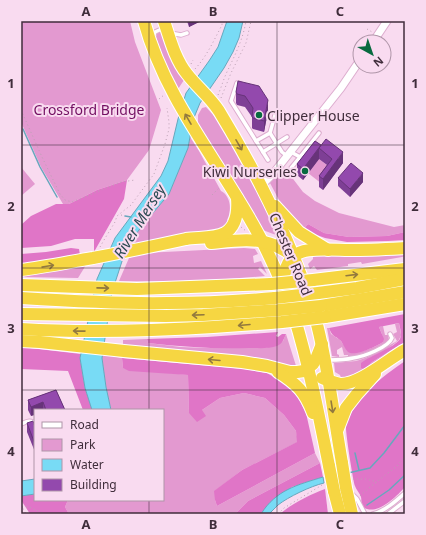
<svg xmlns="http://www.w3.org/2000/svg" width="426" height="535" font-family="'Noto Sans',sans-serif">
  <style>
    .green { fill: #e399d0 }
    .forest { fill: #e075c7 }
    .water { fill: #78dbf5; stroke: #67a7bd }
    .lines { fill: none; stroke-linecap: round; stroke-linejoin: round }
    .stream { stroke: #67a7bd; stroke-width: 1.5 }
    .lane-casing { stroke: #ddadcf; stroke-width: 5.5 }
    .street-casing { stroke: #ddadcf; stroke-width: 9 }
    .highway-casing { stroke: #fff; stroke-width: 14 }
    .path { stroke: #bba1b3; stroke-width: 1; stroke-dasharray: 1 3; stroke-linecap: butt }
    .lane { stroke: #fff; stroke-width: 3.5 }
    .street { stroke: #fff; stroke-width: 7 }
    .highway { stroke: #f6d642; stroke-width: 12 }
    .highway-bridge-casing { stroke: #fff; stroke-width: 14; stroke-linecap: butt }
    .highway-bridge { stroke: #f6d642; stroke-width: 12 }
    .wall { fill: #7e3f95 }
    .shaded-wall { fill: #673379 }
    .building { fill: #9349ad; stroke: #673379 }
    .oneway { stroke: #92793e }
    .grid { fill: none; stroke: #402d3b; stroke-width: 1; stroke-opacity: 0.55 }
    .poi-dot { fill: #086a3f; stroke: #f9dbf0; stroke-width: 1.5 }
    .labels { text-anchor: middle; dominant-baseline: central; stroke-width: 4; stroke-linejoin: round; paint-order: stroke }
    .park-label { font-size: 14px; fill: #730f62; stroke: #f9dbf0 }
    .poi-label { font-size: 14px; fill: #402d3b; stroke: #f9dbf0; text-anchor: start }
    .street-label { font-size: 14px; fill: #402d3b; stroke: #f9dbf0 }
    .water-label { font-size: 15px; font-style: italic; fill: #2b4a53; stroke: #f9dbf0 }
    .neatline { fill: none; stroke: #402d3b; stroke-width: 1.5 }
    .grid-label { font-size: 13px; text-anchor: middle; font-weight: bold; fill: #402d3b }
  </style>
  <rect width="100%" height="100%" fill="#f9dbf0"/>
  <!-- green -->
  <g class="green">
    <polygon points="21,21 130,21 135,42 161,110 149,150 127,180 97,190 69,204 63,204 41,167 21,122"/>
    <polygon points="163,31 173,63 184,80 178,89 167,69 156,37 158,32"/>
    <polygon points="206,107 215,117 244,164 264,204 275,231 276,235 260,229 198,126 198,115 202,108"/>
    <path d="M190 137 199 151 221 191C231 196 232 211 227 220L230 222 223 228 215 232 127 246 142 226 169 194 188 148Z"/>
    <polygon points="319,159 332,169 322,184 308,173"/>
    <polygon points="21,167 35,184 21,196"/>
    <polygon points="284,167 303,192 315,201 339,213 394,227 405,225 405,232 387,236 349,237 324,233 308,224 303,230 290,215 279,200 270,183"/>
    <path d="M244 248 255 249 258 254 253 256 254 263 261 261 267 274 260 267 258 269 265 276C216 281 167 282 119 281L129 258 144 253Z"/>
    <polygon points="405,251 405,256 402,257 362,264 361,262 348,264 348,266 317,270 314,266 310,269 308,264 313,259 313,256 358,255"/>
    <polygon points="86,265 78,278 21,277 21,272"/>
    <path d="M399 323 401 335 399 340 364 368 372 362 405 342V345C388 356 360 378 341 378L340 375 335 372 334 363C341 362 349 362 356 361 369 358 386 347 397 341L393 334 397 332 395 324Z"/>
    <path d="M383 326 385 335H388L389 340 387 342C374 350 364 354 348 357V355H344L342 347 337 350V354L339 355V357L332 356 327 328H329L331 334 340 340 349 352C362 352 372 349 383 342L382 334 379 327Z"/>
    <polygon points="286,334 297,369 259,359 212,353 167,350 123,346 123,340 147,339 148,343 181,347 207,348 266,348 283,341"/>
    <polygon points="102,354 122,358 123,368 188,375 189,413 202,410 220,398 244,393 265,398 284,415 296,431 298,442 242,470 215,491 215,500 217,506 315,453 320,463 248,501 235,514 69,514 65,507 68,500 163,500 163,410 111,410 106,387 102,358"/>
  </g>
  <!-- forest -->
  <g class="forest">
    <polygon points="127,180 124,199 94,252 94,239 75,239 51,246 21,248 21,225 31,216 56,204 69,204 97,190"/>
    <polygon points="308,224 324,233 349,237 387,236 405,232 405,240 388,241 347,242 325,238 303,230"/>
    <polygon points="71,248 79,249 80,255 21,265 21,254 46,252"/>
    <path d="M405 314V342L372 362 364 369 361 368V363C370 356 395 347 400 339 402 334 400 328 399 323L379 327 384 339 383 342C377 346 355 357 348 352 345 349 343 344 341 341 335 335 333 338 329 328Z"/>
    <path d="M278 332 276 336 278 337 282 334H286C284 339 282 344 277 346 269 349 258 348 249 348 215 349 182 347 148 343L147 339 207 337Z"/>
    <polygon points="21,347 81,354 80,358 85,388 92,410 83,410 68,371 21,369"/>
    <polygon points="122,358 244,369 267,373 284,383 298,397 306,413 315,453 217,506 215,500 214,491 242,470 297,442 296,431 284,415 265,398 244,393 220,398 202,410 206,416 197,422 189,413 188,375 129,371 123,368"/>
    <path d="M405 361V487C397 496 380 513 367 509 360 508 362 501 361 497 360 493 356 490 355 486 353 481 345 429 346 426 354 398 383 376 405 361Z"/>
    <polygon points="320,463 323,477 292,487 262,512 261,514 235,514 248,501"/>
    <path d="M325 489 328 514H280C291 504 311 494 325 489Z"/>
    <polygon points="35,494 35,500 68,500 65,507 69,514 30,514 21,500 21,496"/>
  </g>
  <!-- water -->
  <g class="water">
    <polygon points="227,21 243,21 239,38 233,52 224,68 200,103 193,120 188,148 169,194 142,226 127,246 112,292 102,358 106,387 111,410 92,410 85,388 80,358 97,279 115,238 161,176 168,161 178,119 186,93 209,61 218,47"/>
    <path d="M323 477 324 483C311 486 288 497 278 505 275 508 272 511 269 514H261C276 490 297 485 323 477Z"/>
    <polygon points="35,479 35,494 21,496 21,481"/>
  </g>
  <g class="lines">
    <!-- stream -->
    <g class="stream">
      <polyline points="23,129 40,167 57,197"/>
      <polyline points="125,216 131,217"/>
      <polyline points="355,453 359,470"/>
      <polyline points="348,473 370,468 384,453 405,425"/>
      <polyline points="367,505 389,490 405,475"/>
    </g>
    <defs>
      <g id="lane">
        <polyline points="170,33 181,35 187,33"/>
        <polyline points="153,37 155,32 164,28"/>
        <polyline points="241,84 237,83 231,101 268,160"/>
        <polyline points="270,133 282,152 287,156"/>
        <polyline points="256,141 270,133 275,115"/>
        <polyline points="263,152 287,137"/>
        <polyline points="291,152 300,157 319,133"/>
        <polyline points="291,168 300,157"/>
        <path d="M328 360C336 360 345 360 353 358 363 357 389 347 392 338L390 334"/>
        <path d="M21 424C26 422 31 419 35 424"/>
        <polyline points="351,493 357,499 365,514"/>
        <path d="M373 514C385 511 396 501 405 493"/>
        <polyline points="388,514 405,501"/>
      </g>
      <g id="street">
        <polyline points="373,42 387,21"/>
        <polyline points="261,185 266,181 272,175 341,88 360,60"/>
      </g>
      <g id="highway">
        <path d="M144 21C166 103 224 167 262 241 274 265 286 291 294 316 309 365 319 416 329 466"/>
        <path d="M164 21C170 39 175 59 187 74 197 87 210 97 219 111 253 167 284 227 306 289"/>
        <polyline points="275,206 299,232 328,250"/>
        <path d="M211 243C231 241 255 237 274 245 281 248 287 252 294 256"/>
        <path d="M21 270C45 267 69 262 93 258 124 252 155 246 186 239 197 237 214 239 225 233 237 226 238 211 237 198"/>
        <polyline points="313,280 405,269"/>
        <polyline points="21,285 137,289 271,284"/>
        <path d="M284 287C283 274 285 262 297 254 307 247 336 250 349 250 368 250 386 249 405 248"/>
        <polyline points="318,293 357,288 405,279"/>
        <path d="M21 298C70 301 119 304 168 303 204 303 240 301 275 298"/>
        <polyline points="321,306 405,292"/>
        <path d="M313 309C327 359 333 411 342 463"/>
        <polyline points="21,314 166,316 203,315 279,310"/>
        <polyline points="325,317 405,304"/>
        <path d="M21 329C108 334 195 329 282 322"/>
        <polyline points="21,341 40,342 124,351 242,362 267,366 290,372 297,372 304,371 313,364 316,359 322,344"/>
        <path d="M278 372C297 384 305 392 313 413"/>
        <path d="M322 378C327 380 334 383 340 384 359 385 388 359 405 350"/>
        <polyline points="337,431 346,408 357,394 375,374"/>
        <polyline points="346,488 352,514"/>
        <polyline points="334,491 340,514"/>
      </g>
    </defs>
    <!-- lane casing -->
    <use href="#lane" class="lane-casing"/>
    <!-- street casing -->
    <use href="#street" class="street-casing"/>
    <!-- highway casing -->
    <use href="#highway" class="highway-casing"/>
    <!-- path -->
    <g class="path">
      <polyline points="367,29 372,32"/>
      <polyline points="191,64 193,60"/>
      <path d="M195 69C207 56 214 40 222 25V21"/>
      <path d="M218 95C221 88 223 81 226 74 234 57 243 40 246 21"/>
      <polyline points="221,98 231,73 246,43 251,21"/>
      <polyline points="159,99 164,95"/>
      <polyline points="21,110 42,157 60,194 65,200 72,202 121,182 135,180"/>
      <polyline points="212,195 220,187"/>
      <polyline points="121,215 125,216"/>
      <polyline points="241,227 246,231"/>
      <polyline points="100,247 104,240 115,222 117,216 131,205 154,174 165,144 169,129 169,122 167,108"/>
      <polyline points="400,420 405,425"/>
      <polyline points="353,479 366,479 377,482"/>
      <polyline points="360,496 370,487 397,466 405,456"/>
      <polyline points="21,505 26,514"/>
      <polyline points="22,507 29,507 45,514"/>
      <polyline points="278,514 284,508 322,485 324,484"/>
    </g>
    <!-- lane -->
    <use href="#lane" class="lane"/>
    <!-- street -->
    <use href="#street" class="street"/>
    <!-- highway -->
    <use href="#highway" class="highway"/>
    <defs>
      <g id="highway-bridge">
        <polyline points="271,284 313,280"/>
        <polyline points="275,298 318,293"/>
        <polyline points="279,310 321,306"/>
        <polyline points="282,322 325,317"/>
        <polyline points="342,463 346,488"/>
        <polyline points="329,466 334,491"/>
      </g>
    </defs>
    <!-- highway-bridge casing -->
    <use href="#highway-bridge" class="highway-bridge-casing"/>
    <!-- highway-bridge -->
    <use href="#highway-bridge" class="highway-bridge"/>
  </g>
  <!-- wall -->
  <g class="wall">
    <polygon points="187,21 201,21 189,27"/>
    <polygon points="238,81 268,111 264,132 253,129 252,128 252,117 245,107 237,105 236,103 236,92"/>
    <polygon points="315,141 343,163 323,190 319,187 319,176 327,165 319,159 303,180 297,175 297,164"/>
    <polygon points="338,178 363,182 350,197 338,186"/>
    <polygon points="56,390 65,410 35,410 31,416 28,410 28,400"/>
    <polygon points="27,423 35,427 35,452 27,432"/>
  </g>
  <!-- shaded-wall -->
  <g class="shaded-wall">
    <polygon points="189,21 201,21 189,27"/>
    <polygon points="268,100 268,111 264,132 264,121"/>
    <polygon points="319,148 319,159 303,180 303,169"/>
    <polygon points="343,152 343,163 323,190 323,179"/>
    <polygon points="363,173 363,182 350,197 350,189"/>
    <polygon points="43,402 43,410 35,410 35,415 31,416 31,407"/>
  </g>
  <!-- building -->
  <g class="building">
    <polygon points="238,81 259,86 268,100 264,121 253,118 252,117 253,108 245,96 237,94 236,92"/>
    <polygon points="326,139 343,152 323,179 319,176 332,159 319,148"/>
    <polygon points="315,141 321,145 303,169 297,164"/>
    <polygon points="351,163 363,173 350,189 338,178"/>
    <polygon points="56,390 65,410 46,410 43,402 31,407 28,400"/>
    <polygon points="33,421 35,427 35,444 27,423"/>
  </g>
  <!-- one-way arrows -->
  <defs><path id="oneway-shaft" d="M-6 0H5M1.5-3L5.5 0L1.5 3" fill="none" stroke-width="1.6" stroke-linecap="round" stroke-linejoin="round"/></defs>
  <g class="oneway">
    <use href="#oneway-shaft" transform="translate(188 119) rotate(-120)"/>
    <use href="#oneway-shaft" transform="translate(239 145) rotate(60)"/>
    <use href="#oneway-shaft" transform="translate(48 266) rotate(-9)"/>
    <use href="#oneway-shaft" transform="translate(352 275) rotate(-7)"/>
    <use href="#oneway-shaft" transform="translate(103 288) rotate(1)"/>
    <use href="#oneway-shaft" transform="translate(198 315) rotate(178)"/>
    <use href="#oneway-shaft" transform="translate(244 325) rotate(175)"/>
    <use href="#oneway-shaft" transform="translate(79 331) rotate(-179)"/>
    <use href="#oneway-shaft" transform="translate(214 360) rotate(-175)"/>
    <use href="#oneway-shaft" transform="translate(332 407) rotate(81)"/>
  </g>
  <!-- grid -->
  <path class="grid" d="M149 21V410M277 21V514M21 145H405M21 268H405M21 390H405M149 500V514"/>
  <!-- markers -->
  <g class="poi-dot">
    <circle cx="259" cy="115" r="4"/>
    <circle cx="305" cy="171" r="4"/>
  </g>
  <g class="labels">
    <!-- park labels -->
    <g class="park-label">
      <text x="89" y="109">Crossford Bridge</text>
    </g>
    <!-- poi labels -->
    <g class="poi-label">
      <text x="267" y="115">Clipper House</text>
      <text x="297" y="171" text-anchor="end">Kiwi Nurseries</text>
    </g>
    <!-- street labels -->
    <g class="street-label">
      <text transform="translate(291 254) rotate(67)">Chester Road</text>
    </g>
    <!-- water labels -->
    <g class="water-label">
      <text transform="translate(139 221) rotate(-58)">River Mersey</text>
    </g>
  </g>
  <!-- border -->
  <rect width="426" height="535" fill="none" stroke="#f9dbf0" stroke-width="44"/>
  <!-- legend -->
  <rect x="34" y="409" width="130" height="92" fill="#f9dbf0" stroke="#af95a8"/>
  <rect x="42" y="422" width="20" height="6" fill="#ffffff" stroke="#af95a8"/>
  <text x="70" y="429" font-size="12" fill="#402d3b">Road</text>
  <rect x="42" y="439" width="20" height="12" fill="#e399d0" stroke="#af95a8"/>
  <text x="70" y="449" font-size="12" fill="#402d3b">Park</text>
  <rect x="42" y="459" width="20" height="12" fill="#78dbf5" stroke="#af95a8"/>
  <text x="70" y="469" font-size="12" fill="#402d3b">Water</text>
  <rect x="42" y="479" width="20" height="12" fill="#9349ad" stroke="#af95a8"/>
  <text x="70" y="489" font-size="12" fill="#402d3b">Building</text>
  <!-- north arrow -->
  <g transform="translate(372 54) rotate(140)"><circle r="19" fill="#f9dbf0" stroke="#af95a8"/>
  <path d="M0-3L7 15L0 10L-7 15Z" fill="#086a3f"/>
  <text y="-6" font-size="11" font-weight="bold" text-anchor="middle" fill="#402d3b">N</text>
  </g>
  <rect x="22" y="22" width="382" height="491" class="neatline"/>
  <g class="grid-label">
    <text x="86" y="16">A</text>
    <text x="213" y="16">B</text>
    <text x="340" y="16">C</text>
    <text x="11" y="88">1</text>
    <text x="415" y="88">1</text>
    <text x="11" y="211">2</text>
    <text x="415" y="211">2</text>
    <text x="11" y="333">3</text>
    <text x="415" y="333">3</text>
    <text x="11" y="456">4</text>
    <text x="415" y="456">4</text>
    <text x="86" y="529">A</text>
    <text x="213" y="529">B</text>
    <text x="340" y="529">C</text>
  </g>
</svg>
